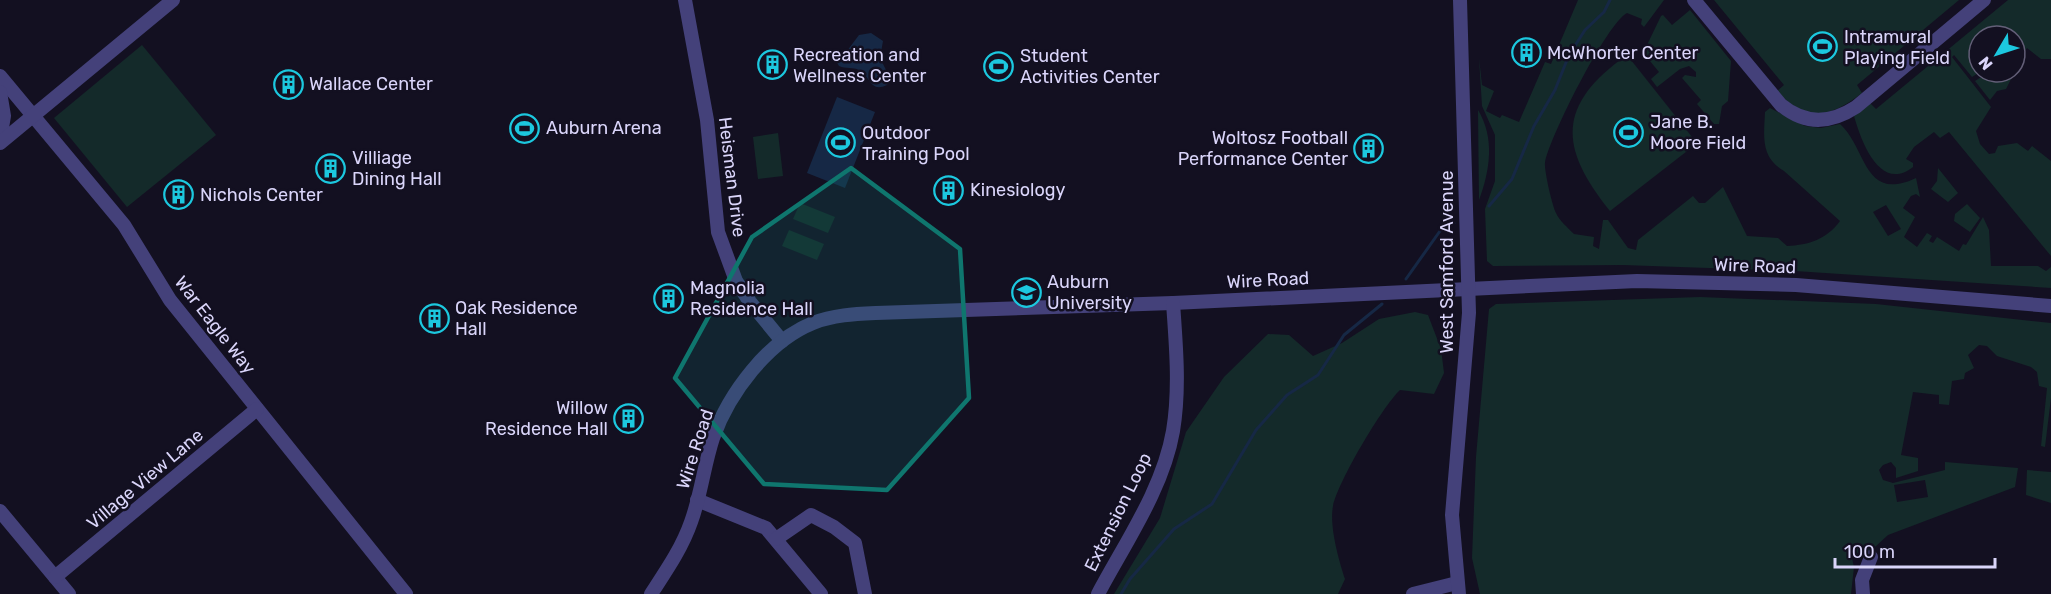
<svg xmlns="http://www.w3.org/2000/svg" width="2051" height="594" font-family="Rubik,sans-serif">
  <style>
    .green { fill: #142a2a; fill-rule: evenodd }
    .water { fill: #162845 }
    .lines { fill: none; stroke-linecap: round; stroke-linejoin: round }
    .stream { stroke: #162845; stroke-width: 3 }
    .minor { stroke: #44417a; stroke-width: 14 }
    .marked { fill: #0f766e; fill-opacity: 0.2; stroke: #0f766e; stroke-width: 4.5; stroke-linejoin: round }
    .labels { text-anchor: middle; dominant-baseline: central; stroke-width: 5; stroke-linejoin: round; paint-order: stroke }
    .poi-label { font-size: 18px; fill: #dad5fa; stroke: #131021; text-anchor: start }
    .street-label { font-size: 18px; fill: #dad5fa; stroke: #131021 }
  </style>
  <rect width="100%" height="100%" fill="#131021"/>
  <!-- green -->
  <g class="green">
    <path d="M1578 0H1664L1644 27 1641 24 1642 19 1627 13C1607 23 1549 138 1545 163 1544 170 1552 205 1556 213 1559 220 1568 228 1574 234L1594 237 1593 246 1599 249 1603 220H1608L1628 248 1636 250 1638 240 1693 196 1699 203H1705L1723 187 1747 236 1778 238 1787 246C1809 245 1827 239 1840 221L1784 171C1760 157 1764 136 1765 112L1770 108 1805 126 1821 128 1840 124C1867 148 1863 203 1916 178L1920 197 1916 194 1911 196 1903 208 1915 217 1904 237 1917 247 1927 233 1932 236 1929 241 1933 243 1937 237 1959 251 1963 244 1966 245 1983 217 1989 230 1991 266H2038L2046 271 2051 267V288L1795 271 1623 265 1493 266 1487 261 1485 209 1495 181V135L1482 106 1479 58 1482 85 1494 91 1486 111 1500 118 1502 115 1519 122 1545 62 1551 64ZM1886 205 1901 229 1888 236 1873 212Z"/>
    <path d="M1714 0H1959L1857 85 1862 93C1831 117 1806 124 1777 91L1784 85Z"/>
    <path d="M2008 0H2051V59H2041L2027 48 2015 63V36H1979L1980 72 1972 77 1954 55 1952 57 1991 107 1976 131 1980 144 1989 154 1995 153 1998 146 2017 143 2028 151 2032 146 2051 161V256L1949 132 1940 138 1934 132 1914 147 1906 159 1913 163V167C1880 193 1861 141 1854 116L1870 103 1876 109Z"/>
    <polygon points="1690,10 1731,61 1728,101 1722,106 1719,124 1714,124 1697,104 1701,100 1682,78 1685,75 1696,77 1696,72 1689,66 1680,69 1657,87 1651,79 1659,72 1641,50 1647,45 1661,16 1663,15 1672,25"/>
    <polygon points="142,45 216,135 127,207 54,118"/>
    <path d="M1627 55 1692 137 1691 148 1610 211C1559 148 1556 105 1627 55Z"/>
    <polygon points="1989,72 2008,72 2012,77 2006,89 1997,91 1990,100 1975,81"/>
    <path d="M1478 110C1495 138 1490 170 1479 200Z"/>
    <polygon points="778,133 783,176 758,179 753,137"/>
    <polygon points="1938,168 1958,193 1948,202 1931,189 1937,181"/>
    <polygon points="800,203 835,217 828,233 793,219"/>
    <polygon points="1967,204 1980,218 1970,232 1954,221 1955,214"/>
    <polygon points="789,230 824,244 817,260 782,246"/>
    <path d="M1700 297 1876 304 2051 323V398L2045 447 2041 446 2047 388 2039 386 2037 372 2031 367 1997 356 1987 346 1979 345 1968 355 1974 368 1965 373 1964 379 1952 381 1949 405 1939 404V395L1913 392 1901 455 1918 458V471L1896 478V468L1891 462 1883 465 1879 470 1883 480 1893 483 1945 470V462L2018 468 2015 487 1888 535 1863 558 1849 545 1854 567 1851 594H1480L1472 558 1476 457 1489 309 1496 304 1525 303ZM1925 480 1928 497 1897 502 1894 485Z"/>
    <path d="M1415 312 1428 315 1441 349 1444 373 1434 394 1400 390C1382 407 1338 482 1333 506 1329 526 1339 561 1345 579L1338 594H1114L1160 518 1186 432 1224 377 1268 334 1289 335 1313 356 1342 343 1379 319Z"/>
    <polygon points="2027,470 2051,472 2051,503 2026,495"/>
  </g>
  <!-- water -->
  <g class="water">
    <path d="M871 33 883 41 880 58 890 78 887 85C870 93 871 77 859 70 853 67 846 69 839 66L833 56 835 53 847 51 859 35Z"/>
    <polygon points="837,97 875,112 845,188 807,173"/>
  </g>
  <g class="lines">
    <!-- stream -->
    <g class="stream">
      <polyline points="1489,206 1512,179 1534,126 1555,90 1569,55 1585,30 1604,12 1610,0"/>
      <polyline points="1406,279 1440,231 1454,223"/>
      <polyline points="1121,594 1130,579 1174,529 1212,504 1256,430 1287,395 1318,375 1344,335 1382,304"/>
    </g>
    <!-- minor -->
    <g class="minor">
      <polyline points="685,0 707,120 718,232 736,281 750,302 782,341"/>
      <path d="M1694 0 1781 105C1805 125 1830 124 1856 107L1984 0"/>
      <polyline points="0,76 124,225 170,300 406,594"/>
      <polyline points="0,92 4,116 0,139"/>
      <polyline points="0,143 173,0"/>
      <polyline points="697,500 766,528 821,594"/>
      <polyline points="0,511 69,594"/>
      <polyline points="776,539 811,515 834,527 855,543 865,594"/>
      <polyline points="55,577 257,409"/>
      <path d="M651 594C666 571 682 548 691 522 701 495 704 465 713 438 729 393 768 341 813 323 833 315 855 314 876 313L1173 303 1637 281 1796 285 2051 306"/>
      <path d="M1098 594C1125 543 1163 489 1173 431 1180 389 1176 345 1173 303"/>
      <polyline points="1413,594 1457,583"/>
      <polyline points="1459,594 1452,515 1469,313 1460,0"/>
      <polyline points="1863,594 1862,580 1871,557"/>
    </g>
  </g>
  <!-- marked area -->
  <path class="marked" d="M851 168 960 249 969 398 887 490 764 484 675 378 752 237Z"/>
  <!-- icons -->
  <defs>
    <symbol id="stadium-ring" viewBox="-11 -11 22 22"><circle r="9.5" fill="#131021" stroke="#1cc8df" stroke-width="1.5"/><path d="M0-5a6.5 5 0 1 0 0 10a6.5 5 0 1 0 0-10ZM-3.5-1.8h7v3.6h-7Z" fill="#1cc8df"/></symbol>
    <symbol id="building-ring" viewBox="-11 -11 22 22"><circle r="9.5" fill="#131021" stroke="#1cc8df" stroke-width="1.5"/><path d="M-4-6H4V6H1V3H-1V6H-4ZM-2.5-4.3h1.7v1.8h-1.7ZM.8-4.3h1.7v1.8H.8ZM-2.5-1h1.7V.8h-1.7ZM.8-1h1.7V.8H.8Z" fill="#1cc8df"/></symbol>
    <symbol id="university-ring" viewBox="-11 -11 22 22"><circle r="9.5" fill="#131021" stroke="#1cc8df" stroke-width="1.5"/><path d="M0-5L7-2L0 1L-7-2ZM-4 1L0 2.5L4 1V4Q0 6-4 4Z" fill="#1cc8df"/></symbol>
  </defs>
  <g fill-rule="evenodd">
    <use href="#stadium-ring" x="1806" y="30" width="33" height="33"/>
    <use href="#building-ring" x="1510" y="36" width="33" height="33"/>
    <use href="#building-ring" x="756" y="48" width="33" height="33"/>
    <use href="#stadium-ring" x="982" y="50" width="33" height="33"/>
    <use href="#building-ring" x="272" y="68" width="33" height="33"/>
    <use href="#stadium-ring" x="508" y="112" width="33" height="33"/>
    <use href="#stadium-ring" x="1612" y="116" width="33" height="33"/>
    <use href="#stadium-ring" x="824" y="126" width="33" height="33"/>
    <use href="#building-ring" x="1352" y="132" width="33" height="33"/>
    <use href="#building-ring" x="314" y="152" width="33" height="33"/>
    <use href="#building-ring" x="932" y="174" width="33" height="33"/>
    <use href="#building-ring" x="162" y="178" width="33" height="33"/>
    <use href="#university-ring" x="1010" y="276" width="33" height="33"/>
    <use href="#building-ring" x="652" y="282" width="33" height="33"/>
    <use href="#building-ring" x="418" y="302" width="33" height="33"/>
    <use href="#building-ring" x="612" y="402" width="33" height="33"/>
  </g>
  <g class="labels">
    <!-- poi labels -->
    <g class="poi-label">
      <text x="1844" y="37">Intramural<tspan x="1844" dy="21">Playing Field</tspan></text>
      <text x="1547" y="53">McWhorter Center</text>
      <text x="793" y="55">Recreation and<tspan x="793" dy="21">Wellness Center</tspan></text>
      <text x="1020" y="56">Student<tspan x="1020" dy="21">Activities Center</tspan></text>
      <text x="309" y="84">Wallace Center</text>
      <text x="1650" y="122">Jane B.<tspan x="1650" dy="21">Moore Field</tspan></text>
      <text x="546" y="128">Auburn Arena</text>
      <text x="862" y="133">Outdoor<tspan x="862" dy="21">Training Pool</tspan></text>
      <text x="1348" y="138" text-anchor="end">Woltosz Football<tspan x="1348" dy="21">Performance Center</tspan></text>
      <text x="352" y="158">Villiage<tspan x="352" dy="21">Dining Hall</tspan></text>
      <text x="970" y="190">Kinesiology</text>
      <text x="200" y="195">Nichols Center</text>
      <text x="1047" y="282">Auburn<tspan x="1047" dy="21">University</tspan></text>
      <text x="690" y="288">Magnolia<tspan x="690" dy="21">Residence Hall</tspan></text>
      <text x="455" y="308">Oak Residence<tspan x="455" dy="21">Hall</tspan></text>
      <text x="608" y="408" text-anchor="end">Willow<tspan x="608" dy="21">Residence Hall</tspan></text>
    </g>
    <!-- street labels -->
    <g class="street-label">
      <text transform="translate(732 177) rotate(83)">Heisman Drive</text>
      <text transform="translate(1447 262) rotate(-90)">West Samford Avenue</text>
      <text transform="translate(1755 266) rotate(2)">Wire Road</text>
      <text transform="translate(1268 280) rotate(-3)">Wire Road</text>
      <text transform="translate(215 325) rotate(52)">War Eagle Way</text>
      <text transform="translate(695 449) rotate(-72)">Wire Road</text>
      <text transform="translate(145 479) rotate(-40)">Village View Lane</text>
      <text transform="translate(1118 512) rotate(-64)">Extension Loop</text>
    </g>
  </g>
  <!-- north arrow -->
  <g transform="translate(1997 54) rotate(231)"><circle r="28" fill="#131021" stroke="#635f78" stroke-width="1.5"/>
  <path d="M0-4.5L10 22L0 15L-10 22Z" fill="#1cc8df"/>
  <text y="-9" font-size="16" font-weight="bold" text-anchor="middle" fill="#dad5fa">N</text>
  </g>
  <!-- scale -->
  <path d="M1835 558v9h160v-9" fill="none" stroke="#dad5fa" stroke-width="3"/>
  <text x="1844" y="558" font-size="18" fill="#dad5fa" stroke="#131021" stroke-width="4.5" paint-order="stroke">100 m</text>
</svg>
